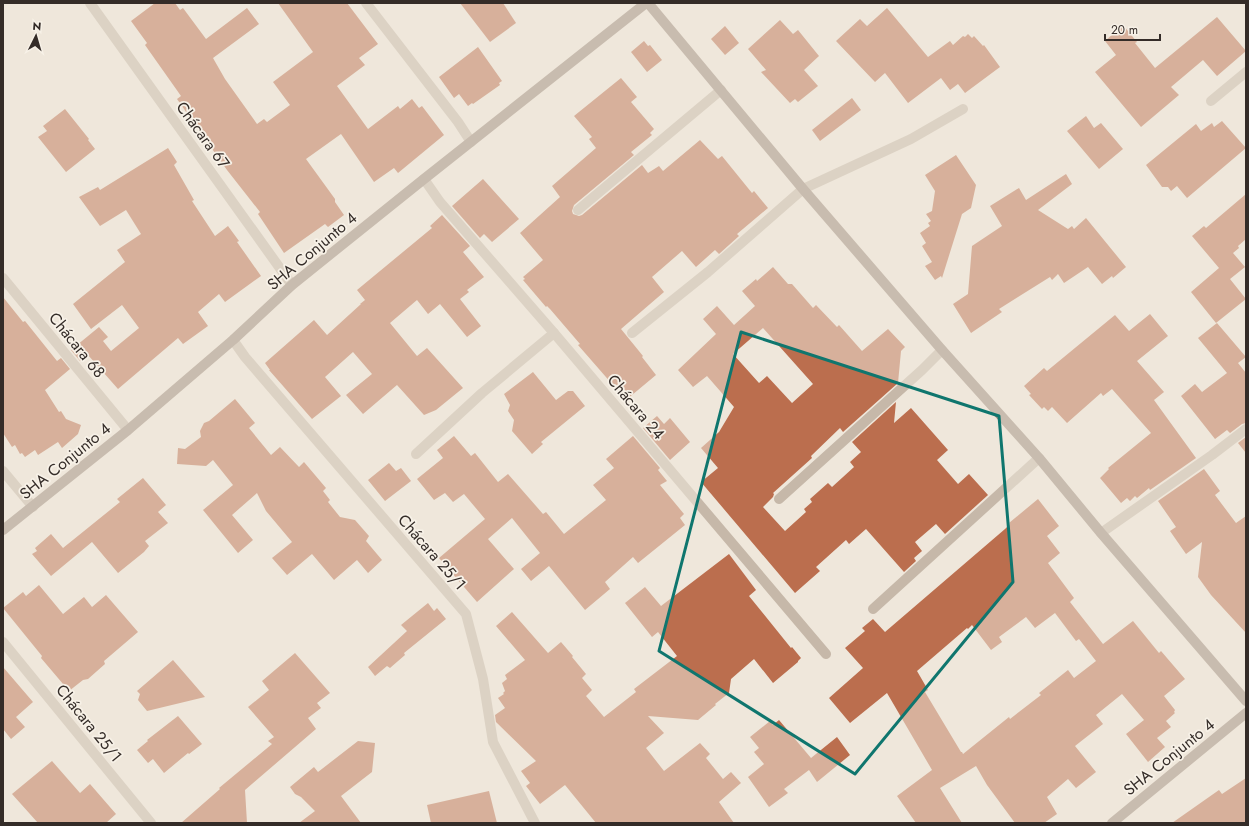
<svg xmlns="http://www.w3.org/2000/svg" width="1249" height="826" font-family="Jost,sans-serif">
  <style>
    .building { fill: #bb6e4e; fill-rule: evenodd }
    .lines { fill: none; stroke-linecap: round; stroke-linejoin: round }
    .street { stroke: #c6b8a9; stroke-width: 10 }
    .secondary { stroke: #9a877a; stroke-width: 10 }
    .marked { fill: none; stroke: #0f766e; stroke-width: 3; stroke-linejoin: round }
    .labels { text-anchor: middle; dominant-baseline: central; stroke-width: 3.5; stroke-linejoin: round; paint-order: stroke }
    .street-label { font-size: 16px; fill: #342c28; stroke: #f7f1e7 }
  </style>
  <rect width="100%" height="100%" fill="#efe7db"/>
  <!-- building -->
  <g class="building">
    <polygon points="155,3 175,3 180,10 183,8 206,39 247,8 259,24 213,58 225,79 257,124 264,119 267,122 290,105 273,82 313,52 278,3 347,3 378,44 359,58 365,65 337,86 368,129 398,106 400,109 412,99 419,108 422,106 444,135 398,173 394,168 374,182 341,134 306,159 335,199 335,202 344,215 328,227 325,224 284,253 258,214 260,212 227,170 177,99 181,96 145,45 147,43 131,21"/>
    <polygon points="460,3 503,3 516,23 490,42"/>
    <polygon points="887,8 928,57 950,41 953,45 963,36 965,37 968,34 972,38 974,36 983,46 984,45 1000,67 965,93 958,84 950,90 941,78 908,103 885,73 875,82 836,41 860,19 867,26"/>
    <polygon points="1217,17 1246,51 1217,76 1203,60 1171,87 1179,95 1141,127 1095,72 1116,55 1105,41 1123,25 1137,42 1135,43 1155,68"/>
    <polygon points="780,20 793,34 798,30 819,56 804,70 818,86 798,102 795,99 790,103 761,72 766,70 748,49"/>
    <polygon points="725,26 739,43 725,55 711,39"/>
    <polygon points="644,41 648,46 650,45 662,60 647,72 631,52"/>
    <polygon points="478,47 502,81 499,83 500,85 473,104 472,103 468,106 459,94 454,98 439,77"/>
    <polygon points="621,78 637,97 631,102 654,129 650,133 652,135 631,152 634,155 574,205 572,211 573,214 579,216 582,215 642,165 648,173 659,166 663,171 700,140 718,159 722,156 752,193 754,191 768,208 737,234 739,236 719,254 715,250 696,267 682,251 652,277 664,292 621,329 643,356 642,357 656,375 626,400 578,345 580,344 550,309 547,306 546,307 523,280 525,279 523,277 543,260 520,233 560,197 552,186 596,148 589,139 592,137 574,116"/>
    <polygon points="852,98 861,110 820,141 812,130"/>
    <polygon points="65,109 89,139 88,140 95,149 66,172 38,137 47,131 43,126"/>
    <polygon points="1086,116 1094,128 1101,123 1123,149 1099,169 1067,131"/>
    <polygon points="1222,121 1246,148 1187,198 1177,186 1171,191 1168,187 1162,187 1146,165 1196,124 1201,131 1212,123 1214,127"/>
    <polygon points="168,148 177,162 174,165 194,200 192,201 215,236 228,226 239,241 237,242 261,276 225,302 219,294 198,312 208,326 183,344 178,338 118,389 88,355 80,361 71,350 99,327 108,337 103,341 111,351 139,328 122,305 91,329 73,304 125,262 117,250 141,234 126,210 100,226 79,197 98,187 100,190"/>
    <polygon points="956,155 976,185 971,208 962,214 942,278 941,276 935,280 925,266 932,262 922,246 926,243 920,233 930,226 928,223 931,221 926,214 932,211 935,191 925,175"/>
    <polygon points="1066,174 1072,184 1038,210 1068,229 1072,226 1074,229 1086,218 1126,267 1113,278 1112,276 1102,284 1088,267 1064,283 1058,274 1052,280 1050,277 999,309 1002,312 971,333 953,304 968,294 972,246 1002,226 990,206 1019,188 1026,200"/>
    <polygon points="483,179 519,219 492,242 484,234 480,238 452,206"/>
    <polygon points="1246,194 1246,239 1238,246 1239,248 1233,253 1245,267 1230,279 1246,299 1216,323 1191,292 1219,268 1192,236 1204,226 1206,228"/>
    <polygon points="442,215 470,246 463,252 484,277 467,290 469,292 460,299 481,326 467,337 440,304 428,314 417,300 390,323 417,356 427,348 463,388 436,410 424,415 397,385 363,414 346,395 372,374 353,352 325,377 341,396 312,419 269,370 270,370 265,363 314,320 327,335 361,304 360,304 365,300 357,290 432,228 430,226"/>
    <path d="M773 267 788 284H792L813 308 816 305 837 327 839 325 862 351 888 329 905 347 901 351 898 383 843 432 840 428 811 456 812 458 773 493 774 494 773 497 763 507 785 531 806 512 804 509 812 502 810 499 828 483 832 487 854 467 850 462 861 452 852 442 896 402 894 423 911 408 948 450 937 460 958 484 969 474 988 495 945 534 936 524 915 542 922 551 914 558 916 561 904 572 866 529 849 544 846 540 816 567 820 571 795 593 701 482 718 468 701 448 719 432 734 407 707 376 693 387 678 370 716 334 703 319 717 306 734 325 755 306 742 291 756 279 757 281ZM763 328 813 384 792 403 767 376 759 383 733 354Z"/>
    <polygon points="3,297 23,322 25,321 57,361 61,358 70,369 45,390 59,412 61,411 66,419 81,425 78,434 62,448 58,442 38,455 35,450 25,457 22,453 20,454 15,445 12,447 3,433"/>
    <polygon points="1150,314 1168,336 1137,361 1164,392 1154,400 1196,458 1150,490 1149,488 1137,498 1135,496 1130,501 1127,498 1121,503 1100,478 1109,469 1108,468 1151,433 1112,389 1103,396 1101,393 1067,423 1052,407 1048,411 1044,407 1042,409 1029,395 1031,394 1024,386 1044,368 1047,371 1115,315 1129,331"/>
    <polygon points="1217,323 1246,357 1238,363 1246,373 1246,423 1242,424 1230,433 1227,430 1215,439 1181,396 1195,384 1202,392 1227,373 1198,338"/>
    <polygon points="533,372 556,400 568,391 573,391 585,406 541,442 543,444 532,454 512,431 514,420 508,411 510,405 504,394"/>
    <polygon points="235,399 255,423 249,428 271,455 280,447 299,467 304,462 326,488 323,491 330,500 328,502 340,517 355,520 369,536 366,541 382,560 368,573 357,560 334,580 312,554 287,575 272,558 292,542 266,511 257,493 232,515 253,540 238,553 203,510 233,485 213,460 206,466 177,464 178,448 185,449 201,437 200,431 204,423 209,421"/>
    <polygon points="657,416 664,424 670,418 690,442 670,460 643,428"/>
    <polygon points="454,436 471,456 475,453 498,482 508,474 543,514 546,512 564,534 606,500 593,485 614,468 606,459 633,436 660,468 658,470 667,481 660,485 684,514 680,518 685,525 638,563 633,557 605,582 610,589 585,610 549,566 531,581 521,569 540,553 512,518 488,539 514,569 477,602 439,558 485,519 464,494 453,502 445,493 434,500 417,479 443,458 437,450"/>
    <polygon points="1246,437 1246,453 1238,443"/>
    <polygon points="389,463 396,471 401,468 411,481 385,501 368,480"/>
    <polygon points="1204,469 1220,491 1215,495 1236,523 1246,516 1246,633 1211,595 1198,577 1202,542 1186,554 1170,531 1176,527 1158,501"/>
    <polygon points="143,478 166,505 158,512 168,523 145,541 149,546 144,552 118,573 92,542 51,576 32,554 37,551 35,548 51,534 63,548 120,502 117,499"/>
    <path d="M1038 499 1059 526 1047 536 1060 553 1048 563 1074 598 1070 602 1103 644 1133 621 1159 653 1161 651 1185 679 1164 696 1175 710 1174 712 1175 713 1166 721 1171 727 1157 738 1165 747 1148 762 1126 734 1144 720 1122 694 1096 715 1103 724 1075 746 1096 772 1076 788 1068 779 1047 797 1057 814 1044 823H1015L987 785 976 766 940 788 962 823H916L897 796 932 770 887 693 850 723 829 698 863 668 845 648 865 631 862 628 873 619 885 632 1005 529 1010 524 1009 523ZM1055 613 1076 641 1079 639 1096 661 1074 678 1068 670 1039 693 1041 695 1010 719 1009 717 963 754 962 752H961L925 692 928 690 917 671 967 628 968 629 972 625 991 650 1002 642 999 637 1026 617 1035 628Z"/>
    <polygon points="729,554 756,590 749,596 791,648 792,647 801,658 798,661 798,662 773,683 754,659 731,679 729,693 715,704 716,705 698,720 648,716 664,733 646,748 664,771 700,743 710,754 706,758 723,779 731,772 741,783 719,802 734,823 596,823 565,785 540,804 526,786 530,783 521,771 536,761 496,722 495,715 505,708 498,698 504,694 503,693 505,691 502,683 507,679 505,675 525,660 496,626 512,612 548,653 561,642 573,656 572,657 586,674 582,678 592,690 586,696 604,717 636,692 634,689 677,656 658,632 652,637 625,603 645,587 661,606"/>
    <polygon points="39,585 63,614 84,597 92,607 106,595 138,632 104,661 105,664 88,679 83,680 69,691 41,658 42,656 3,608 23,592 26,596"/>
    <polygon points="428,603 434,611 437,608 446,619 404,653 405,655 390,668 387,666 375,676 368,667 407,631 401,625"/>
    <polygon points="295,653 330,693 317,703 321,708 308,718 316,729 245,790 247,823 181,823 220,789 219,788 272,744 268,741 274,737 248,707 269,690 262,681"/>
    <polygon points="173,660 205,697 147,711 138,700 140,694 137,691"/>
    <polygon points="3,667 33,702 16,717 25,727 11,739 3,729"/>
    <polygon points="178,716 202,744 189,754 188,753 164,773 153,759 148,763 137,750 148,741 147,740"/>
    <polygon points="779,720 811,758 837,737 850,755 817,782 809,770 784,789 788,793 769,807 748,777 764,764 754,752 759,748 750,737 770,721 773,725"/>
    <polygon points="358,741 375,743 372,772 341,796 361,823 299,823 315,811 301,797 295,794 290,787 314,767 318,772"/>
    <polygon points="52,761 80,793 90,784 116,814 106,823 38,823 12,794"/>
    <polygon points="1246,778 1246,823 1172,823 1219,790 1222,794"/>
    <polygon points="489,791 497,823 431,823 427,805"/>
  </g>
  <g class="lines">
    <!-- street -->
    <g class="street">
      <polyline points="90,3 292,285"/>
      <polyline points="366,3 458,122 471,142"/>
      <polyline points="1211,101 1246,72"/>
      <polyline points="424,179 440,202 554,333 826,654"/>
      <polyline points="578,210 721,90"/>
      <polyline points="3,278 128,430"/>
      <polyline points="632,333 708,272 803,189 911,139 963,109"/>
      <polyline points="233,340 245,357 466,614 483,679 493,742 535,823"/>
      <polyline points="416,454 482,393 554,333"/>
      <polyline points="3,471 33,507"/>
      <polyline points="779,499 922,370 942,350"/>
      <polyline points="1101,533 1212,455 1246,429"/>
      <polyline points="873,609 1039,458"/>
      <polyline points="3,642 151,823"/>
    </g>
    <!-- secondary -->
    <g class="secondary">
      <polyline points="648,3 803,189 942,350 1039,458 1101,533 1246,701"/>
      <polyline points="3,530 128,430 233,340 292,285 424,179 646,3"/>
      <polyline points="1112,823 1246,713"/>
    </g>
  </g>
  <!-- marked area -->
  <path d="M0 0H1249V826H0ZM741 332 999 416 1013 582 855 774 659 651Z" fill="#efe7db" fill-opacity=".55" fill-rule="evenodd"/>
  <path class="marked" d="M741 332 999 416 1013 582 855 774 659 651Z"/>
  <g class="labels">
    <!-- street labels -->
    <g class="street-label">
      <text transform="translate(203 135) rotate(54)">Chácara 67</text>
      <text transform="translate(312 251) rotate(-40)">SHA Conjunto 4</text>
      <text transform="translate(77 345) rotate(51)">Chácara 68</text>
      <text transform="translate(636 407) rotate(50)">Chácara 24</text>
      <text transform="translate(65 461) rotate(-39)">SHA Conjunto 4</text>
      <text transform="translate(432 552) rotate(49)">Chácara 25/1</text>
      <text transform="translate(89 723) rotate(51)">Chácara 25/1</text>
      <text transform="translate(1169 757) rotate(-39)">SHA Conjunto 4</text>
    </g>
  </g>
  <!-- border -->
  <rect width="1249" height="826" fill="none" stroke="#342c28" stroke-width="8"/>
  <!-- north arrow -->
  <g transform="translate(36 36) rotate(5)" stroke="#f7f1e7" stroke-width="3" paint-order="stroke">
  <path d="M0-3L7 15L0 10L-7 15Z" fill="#342c28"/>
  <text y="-6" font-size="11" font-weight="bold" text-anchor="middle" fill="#342c28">N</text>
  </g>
  <!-- scale -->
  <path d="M1105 34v6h55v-6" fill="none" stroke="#342c28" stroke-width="2"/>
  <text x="1111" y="34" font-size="12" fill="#342c28" stroke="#f7f1e7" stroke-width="3" paint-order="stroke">20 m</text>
</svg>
